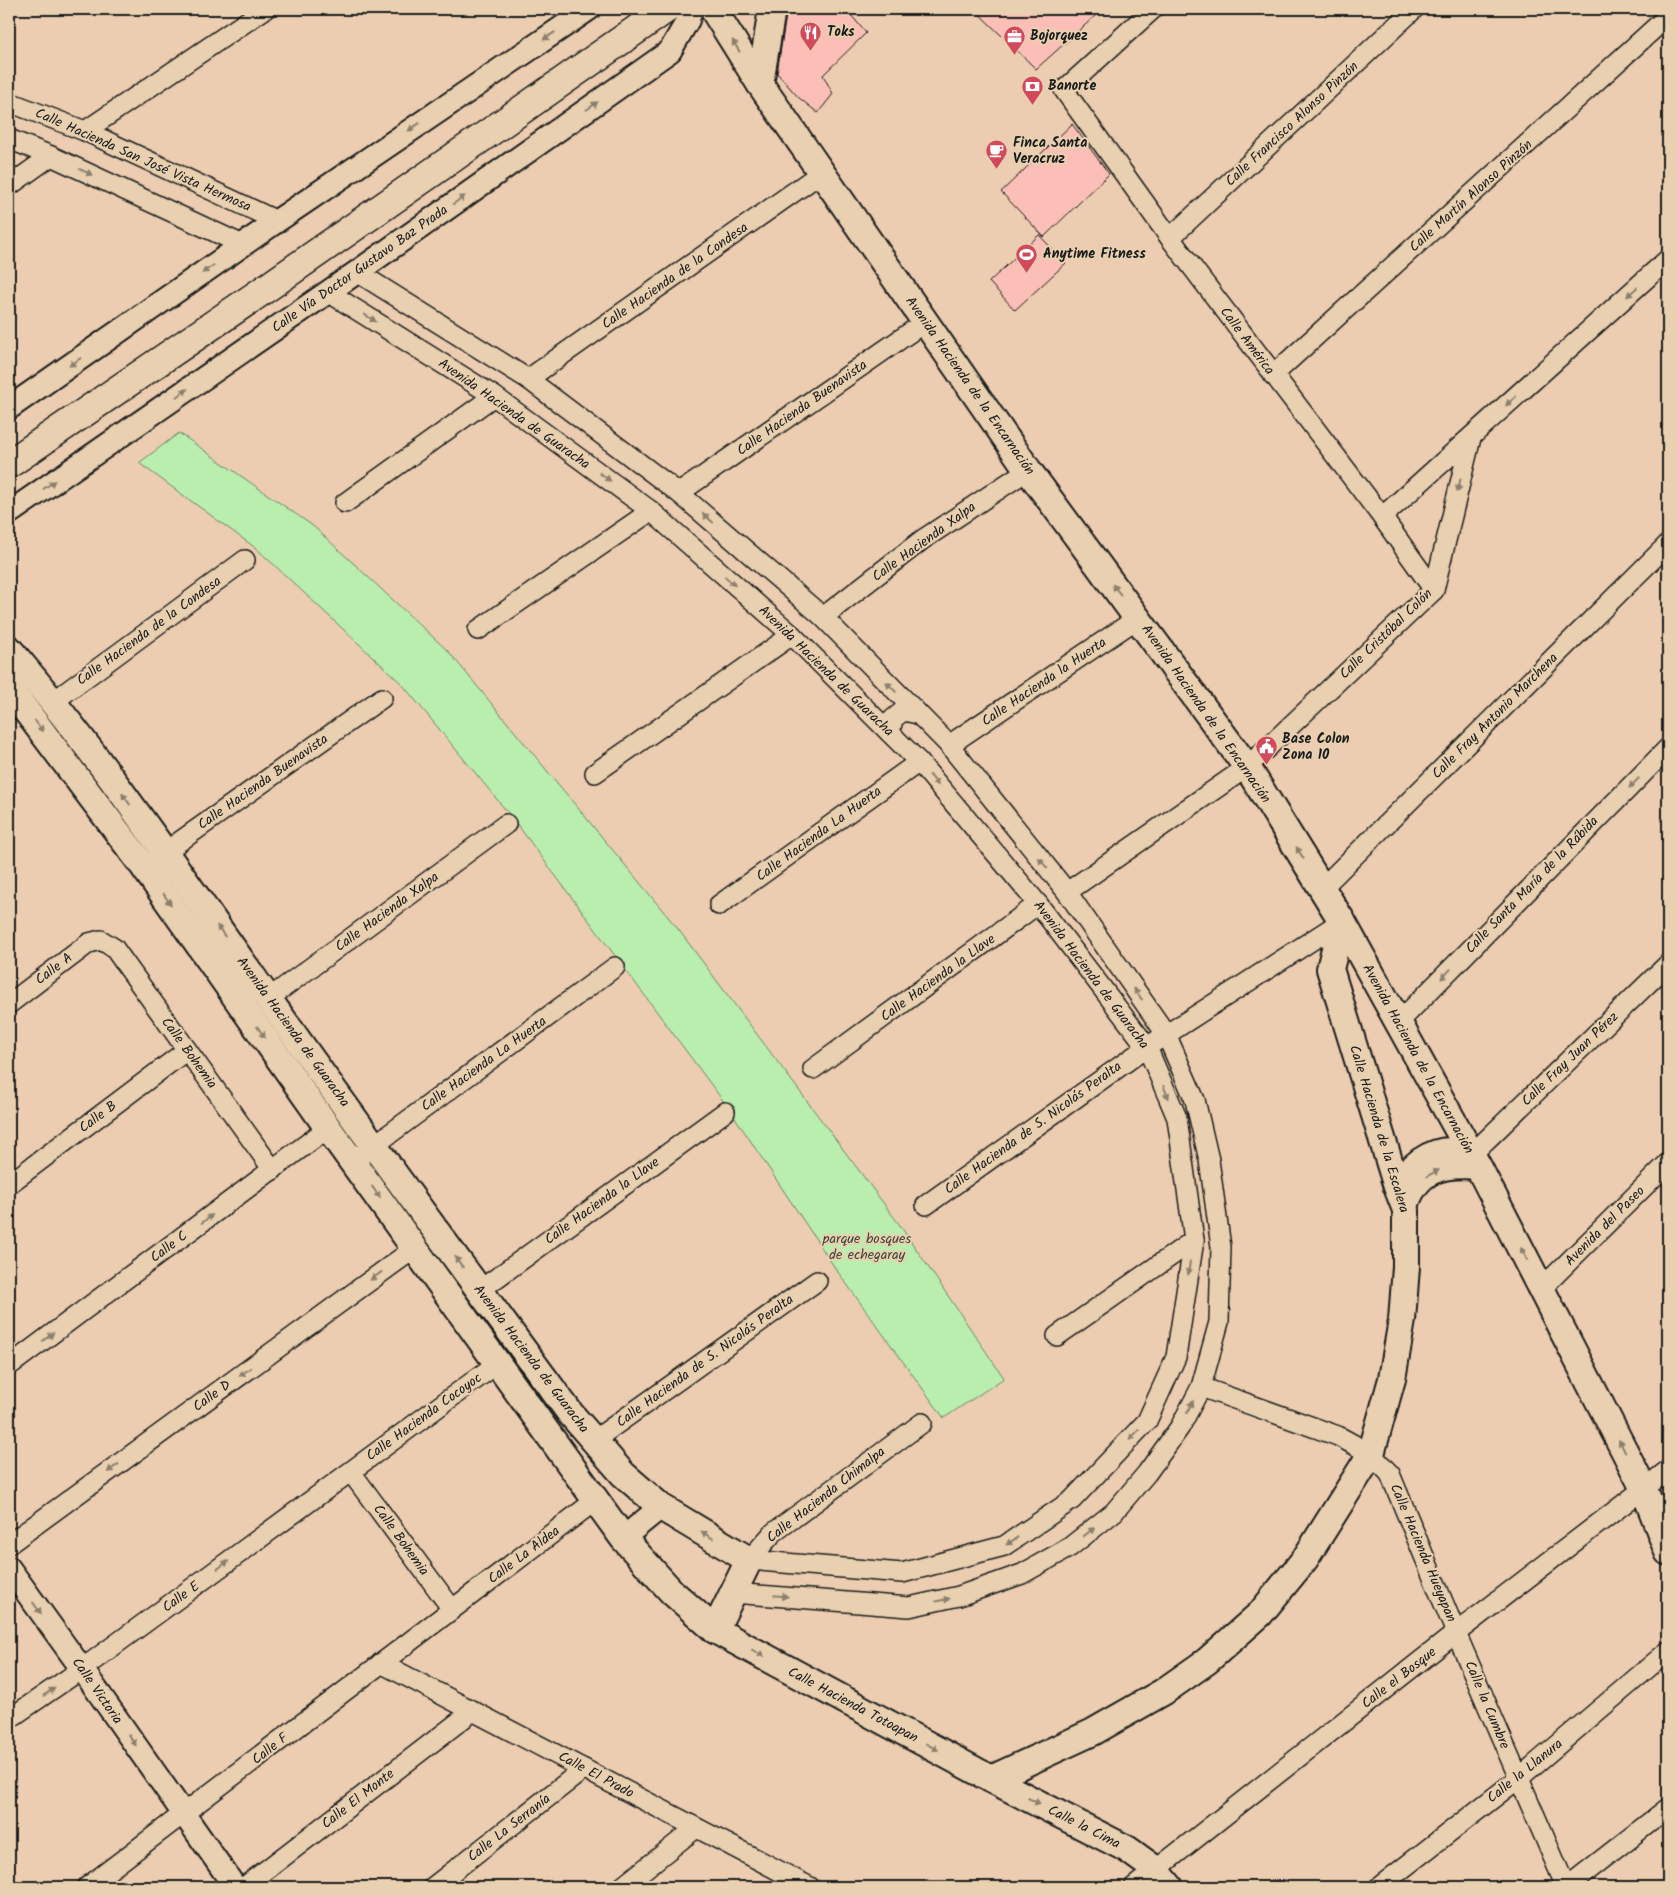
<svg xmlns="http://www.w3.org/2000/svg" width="1677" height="1896" font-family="Kalam,sans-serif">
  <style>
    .green { fill: #b9eeaf; stroke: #6a8566 }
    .building { fill: #fbbfb7; stroke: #1c1c1c }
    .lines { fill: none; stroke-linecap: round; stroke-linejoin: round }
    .minor-casing { stroke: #1c1c1c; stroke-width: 22 }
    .tertiary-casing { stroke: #1c1c1c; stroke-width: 26 }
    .secondary-casing { stroke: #1c1c1c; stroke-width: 30 }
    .primary-casing { stroke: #1c1c1c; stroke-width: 31 }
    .minor { stroke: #e8d0b0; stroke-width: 19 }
    .tertiary { stroke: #e8d0b0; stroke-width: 22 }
    .secondary { stroke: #e8d0b0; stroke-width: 26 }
    .primary { stroke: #e8d0b0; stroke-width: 28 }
    .oneway { fill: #8c7f6d }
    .labels { text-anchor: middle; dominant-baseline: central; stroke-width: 4; stroke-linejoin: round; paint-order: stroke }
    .poi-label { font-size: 14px; font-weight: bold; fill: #1c1c1c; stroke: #e8d0b0; text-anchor: start }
    .street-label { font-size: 14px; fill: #1c1c1c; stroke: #e8d0b0 }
    .park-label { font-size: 14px; fill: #3b4639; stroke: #e8d0b0 }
  </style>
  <rect width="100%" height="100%" fill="#eccdb1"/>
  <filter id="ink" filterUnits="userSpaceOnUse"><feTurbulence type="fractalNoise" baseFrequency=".02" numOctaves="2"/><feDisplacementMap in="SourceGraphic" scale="10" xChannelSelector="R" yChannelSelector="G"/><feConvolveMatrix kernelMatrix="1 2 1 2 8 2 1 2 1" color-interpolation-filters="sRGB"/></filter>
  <g filter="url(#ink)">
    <!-- green -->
    <polygon class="green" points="179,433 313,526 448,651 678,929 899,1224 1004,1378 944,1418 835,1268 730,1110 514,820 402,684 257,549 139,463"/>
    <!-- building -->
    <g class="building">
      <polygon points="787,9 846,9 866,33 823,75 833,94 818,113 798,97 777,73"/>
      <polygon points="974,9 1103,9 1036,69"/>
      <polygon points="1072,124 1109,174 1044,237 1001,192"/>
      <polygon points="1039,235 1066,263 1015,310 989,282"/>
    </g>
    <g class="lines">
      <defs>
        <g id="minor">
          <polyline points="1153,9 1064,90 1170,238 1382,517 1434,590"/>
          <polyline points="9,102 85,131 277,221"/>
          <polyline points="85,131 265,9"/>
          <polyline points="9,139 51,156 243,245"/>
          <polyline points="9,186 51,156"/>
          <polyline points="1170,238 1414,9"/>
          <polyline points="357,272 528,379 679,493 823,617 949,745 1067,892 1166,1034 1195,1100 1209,1160 1221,1247 1219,1322 1201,1387 1180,1427 1147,1473 1114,1512 1070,1547 1022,1574 959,1596 909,1607 733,1593"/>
          <polyline points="328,292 494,396 651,511 792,635 919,762 1038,904 1147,1047 1177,1118 1194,1240 1176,1357 1147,1421 1072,1500 1004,1546 902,1573 749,1560"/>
          <polyline points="1273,375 1668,16"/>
          <polyline points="528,379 821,173"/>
          <polyline points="679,493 925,322"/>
          <polyline points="345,503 494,396"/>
          <polyline points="1382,517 1668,259"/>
          <polyline points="823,617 922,540 1028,470"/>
          <polyline points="478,630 651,511"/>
          <polyline points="54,701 245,560"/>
          <polyline points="890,733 893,719 903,711 918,714"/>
          <polyline points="949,745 1138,618"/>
          <polyline points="595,773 792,635"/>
          <polyline points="155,859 382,698"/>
          <polyline points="1322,888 1668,544"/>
          <polyline points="1067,892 1247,767 1434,590 1471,438"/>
          <polyline points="719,905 919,762"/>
          <polyline points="268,999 506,824"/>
          <polyline points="9,1004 89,943 101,940 114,948 273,1170"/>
          <polyline points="1397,1024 1668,748"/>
          <polyline points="813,1069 1038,904"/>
          <polyline points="1472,1154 1668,964"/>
          <polyline points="353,1161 615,967"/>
          <polyline points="9,1184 187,1050"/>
          <polyline points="926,1205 1147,1047 1342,921"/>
          <polyline points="1542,1288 1668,1163"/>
          <polyline points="480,1290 725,1112"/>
          <polyline points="1057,1336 1194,1240"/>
          <polyline points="9,1366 328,1128"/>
          <polyline points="1201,1387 1338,1436 1371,1454 1390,1474 1456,1633 1566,1887"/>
          <polyline points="593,1441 817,1281"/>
          <polyline points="351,1472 452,1609"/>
          <polyline points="9,1544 415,1248"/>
          <polyline points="749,1560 773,1533 922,1423"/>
          <polyline points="381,1663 810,1887"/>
          <polyline points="9,1719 82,1669 498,1363"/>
          <polyline points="87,1887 596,1500"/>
          <polyline points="244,1887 473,1711"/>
          <polyline points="433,1887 584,1769"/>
          <polyline points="622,1887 696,1828"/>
          <polyline points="1134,1887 1456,1633 1668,1470"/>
          <polyline points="1379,1887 1519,1778 1668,1651"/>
          <polyline points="1567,1887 1668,1808"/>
        </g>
        <g id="tertiary">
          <polyline points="9,408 277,221 589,9"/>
          <polyline points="9,513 357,272 670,51 688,20 691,9"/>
          <path d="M1397 1187C1407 1166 1428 1148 1453 1149 1459 1149 1466 1152 1472 1154"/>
          <path d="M1406 1210C1417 1170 1442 1165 1479 1168"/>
          <polyline points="623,1538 661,1507"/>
          <polyline points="9,1568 82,1669 235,1887"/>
        </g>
        <g id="secondary">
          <polyline points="713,9 760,84 1028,470 1247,767 1342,921 1479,1168 1644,1489 1668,1552"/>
          <polyline points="760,84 772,9"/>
          <path d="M9 649C103 759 183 879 267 997 366 1137 468 1275 570 1413L623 1474 661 1507 749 1560 715 1630"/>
          <polyline points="9,688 144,867 328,1128 623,1538 672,1592 715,1630 991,1779 1127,1849 1156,1870 1170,1887"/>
          <polyline points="991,1779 1093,1732 1163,1692 1207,1661 1260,1614 1305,1559 1371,1454 1392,1379 1402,1320 1406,1267 1406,1210 1397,1187 1330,969 1342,921"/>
        </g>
        <polyline id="primary" points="9,464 271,285 666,9"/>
      </defs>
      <!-- minor casing -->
      <use href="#minor" class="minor-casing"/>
      <!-- tertiary casing -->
      <use href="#tertiary" class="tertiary-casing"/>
      <!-- secondary casing -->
      <use href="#secondary" class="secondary-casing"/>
      <!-- primary casing -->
      <use href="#primary" class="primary-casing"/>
      <!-- minor -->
      <use href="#minor" class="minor"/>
      <!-- tertiary -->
      <use href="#tertiary" class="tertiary"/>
      <!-- secondary -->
      <use href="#secondary" class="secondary"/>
      <!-- primary -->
      <use href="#primary" class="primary"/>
    </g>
    <!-- one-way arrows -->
    <defs><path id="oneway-solid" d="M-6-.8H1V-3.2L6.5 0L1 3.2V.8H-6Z" transform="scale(1.25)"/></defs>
    <g class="oneway">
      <use href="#oneway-solid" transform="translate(549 36) rotate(146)"/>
      <use href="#oneway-solid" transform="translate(736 46) rotate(-122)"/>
      <use href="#oneway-solid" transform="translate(592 106) rotate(-35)"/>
      <use href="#oneway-solid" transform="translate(414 127) rotate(146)"/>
      <use href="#oneway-solid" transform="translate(86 172) rotate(25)"/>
      <use href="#oneway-solid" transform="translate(459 200) rotate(-35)"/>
      <use href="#oneway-solid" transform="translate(208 269) rotate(145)"/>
      <use href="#oneway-solid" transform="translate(1632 292) rotate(138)"/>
      <use href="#oneway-solid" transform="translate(370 318) rotate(32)"/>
      <use href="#oneway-solid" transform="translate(75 362) rotate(145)"/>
      <use href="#oneway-solid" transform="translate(182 393) rotate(-35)"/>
      <use href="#oneway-solid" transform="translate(1511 401) rotate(138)"/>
      <use href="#oneway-solid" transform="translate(605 477) rotate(36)"/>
      <use href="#oneway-solid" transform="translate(49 485) rotate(-35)"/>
      <use href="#oneway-solid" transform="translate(1459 485) rotate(104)"/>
      <use href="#oneway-solid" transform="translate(708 518) rotate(-139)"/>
      <use href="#oneway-solid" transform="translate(730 581) rotate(41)"/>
      <use href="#oneway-solid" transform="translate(1117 590) rotate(-127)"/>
      <use href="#oneway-solid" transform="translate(891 687) rotate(-135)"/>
      <use href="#oneway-solid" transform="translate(39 726) rotate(53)"/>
      <use href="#oneway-solid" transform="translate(934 780) rotate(50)"/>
      <use href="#oneway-solid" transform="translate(1634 783) rotate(135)"/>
      <use href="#oneway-solid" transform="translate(126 799) rotate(-126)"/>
      <use href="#oneway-solid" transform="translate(1300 853) rotate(-122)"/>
      <use href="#oneway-solid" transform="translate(1043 863) rotate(-129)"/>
      <use href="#oneway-solid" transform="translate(167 899) rotate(55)"/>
      <use href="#oneway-solid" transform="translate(221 931) rotate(-125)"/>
      <use href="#oneway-solid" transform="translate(1446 974) rotate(134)"/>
      <use href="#oneway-solid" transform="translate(1138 994) rotate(-125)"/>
      <use href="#oneway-solid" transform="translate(261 1032) rotate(55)"/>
      <use href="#oneway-solid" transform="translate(1166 1092) rotate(67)"/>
      <use href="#oneway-solid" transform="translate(1433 1173) rotate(-28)"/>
      <use href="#oneway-solid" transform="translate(376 1192) rotate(54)"/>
      <use href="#oneway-solid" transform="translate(207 1219) rotate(-37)"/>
      <use href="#oneway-solid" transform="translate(1524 1254) rotate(-118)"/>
      <use href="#oneway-solid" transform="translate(459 1262) rotate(-126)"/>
      <use href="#oneway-solid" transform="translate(1189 1268) rotate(98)"/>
      <use href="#oneway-solid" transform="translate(376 1276) rotate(144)"/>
      <use href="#oneway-solid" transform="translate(48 1337) rotate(-37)"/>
      <use href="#oneway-solid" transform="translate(245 1372) rotate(144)"/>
      <use href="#oneway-solid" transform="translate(1190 1407) rotate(-63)"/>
      <use href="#oneway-solid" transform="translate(1134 1435) rotate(133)"/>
      <use href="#oneway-solid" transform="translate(1622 1446) rotate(-117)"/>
      <use href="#oneway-solid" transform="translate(113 1468) rotate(144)"/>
      <use href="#oneway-solid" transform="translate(1089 1532) rotate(-38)"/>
      <use href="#oneway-solid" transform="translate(707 1535) rotate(-149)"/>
      <use href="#oneway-solid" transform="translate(1012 1541) rotate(146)"/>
      <use href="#oneway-solid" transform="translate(223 1565) rotate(-36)"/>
      <use href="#oneway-solid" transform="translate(781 1596) rotate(5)"/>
      <use href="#oneway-solid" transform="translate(943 1600) rotate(-12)"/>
      <use href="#oneway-solid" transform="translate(37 1608) rotate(54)"/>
      <use href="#oneway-solid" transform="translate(758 1653) rotate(28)"/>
      <use href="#oneway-solid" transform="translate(49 1692) rotate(-34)"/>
      <use href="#oneway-solid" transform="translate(132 1740) rotate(55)"/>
      <use href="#oneway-solid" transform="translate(932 1747) rotate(28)"/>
      <use href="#oneway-solid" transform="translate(1034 1801) rotate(27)"/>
    </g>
  </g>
  <!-- icons -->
  <defs>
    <symbol id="restaurant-pin" viewBox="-11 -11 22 30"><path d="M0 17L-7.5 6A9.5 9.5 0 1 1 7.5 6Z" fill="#d1495b" stroke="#e8d0b0"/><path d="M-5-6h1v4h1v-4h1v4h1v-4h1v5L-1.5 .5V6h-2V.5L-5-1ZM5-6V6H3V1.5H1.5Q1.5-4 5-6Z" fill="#fff"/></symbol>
    <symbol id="office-pin" viewBox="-11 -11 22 30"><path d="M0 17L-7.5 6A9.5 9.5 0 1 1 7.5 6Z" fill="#d1495b" stroke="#e8d0b0"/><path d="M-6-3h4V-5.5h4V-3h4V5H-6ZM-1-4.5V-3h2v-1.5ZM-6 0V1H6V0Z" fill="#fff"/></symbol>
    <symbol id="bank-pin" viewBox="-11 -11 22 30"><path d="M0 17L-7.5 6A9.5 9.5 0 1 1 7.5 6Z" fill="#d1495b" stroke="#e8d0b0"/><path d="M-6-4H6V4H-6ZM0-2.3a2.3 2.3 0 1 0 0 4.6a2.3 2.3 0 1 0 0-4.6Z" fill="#fff"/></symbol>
    <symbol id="cafe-pin" viewBox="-11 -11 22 30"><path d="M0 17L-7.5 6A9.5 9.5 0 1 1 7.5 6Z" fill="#d1495b" stroke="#e8d0b0"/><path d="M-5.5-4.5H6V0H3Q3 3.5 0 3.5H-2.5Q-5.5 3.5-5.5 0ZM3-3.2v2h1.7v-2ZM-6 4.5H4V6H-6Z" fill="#fff"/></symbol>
    <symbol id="stadium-pin" viewBox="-11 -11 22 30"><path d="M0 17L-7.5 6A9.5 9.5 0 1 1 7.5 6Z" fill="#d1495b" stroke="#e8d0b0"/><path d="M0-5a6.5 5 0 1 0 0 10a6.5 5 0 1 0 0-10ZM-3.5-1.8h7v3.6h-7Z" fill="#fff"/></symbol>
    <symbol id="civic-pin" viewBox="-11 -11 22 30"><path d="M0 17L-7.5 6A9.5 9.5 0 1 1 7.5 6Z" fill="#d1495b" stroke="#e8d0b0"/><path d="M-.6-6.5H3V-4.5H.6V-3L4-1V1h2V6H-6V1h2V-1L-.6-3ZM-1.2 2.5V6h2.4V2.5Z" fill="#fff"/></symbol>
  </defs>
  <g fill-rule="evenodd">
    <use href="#restaurant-pin" x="798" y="20" width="25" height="34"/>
    <use href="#office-pin" x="1002" y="24" width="25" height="34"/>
    <use href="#bank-pin" x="1020" y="74" width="25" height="34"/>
    <use href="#cafe-pin" x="984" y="138" width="25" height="34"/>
    <use href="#stadium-pin" x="1014" y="242" width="25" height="34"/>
    <use href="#civic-pin" x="1254" y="734" width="25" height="34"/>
  </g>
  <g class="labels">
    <!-- poi labels -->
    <g class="poi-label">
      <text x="827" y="32">Toks</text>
      <text x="1030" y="36">Bojorquez</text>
      <text x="1048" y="86">Banorte</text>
      <text x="1013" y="143">Finca Santa<tspan x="1013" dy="16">Veracruz</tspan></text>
      <text x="1043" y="254">Anytime Fitness</text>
      <text x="1282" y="739">Base Colon<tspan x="1282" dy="16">Zona 10</tspan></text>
    </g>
    <!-- street labels -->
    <g class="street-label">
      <text transform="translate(1292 124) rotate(-43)">Calle Francisco Alonso Pinzón</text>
      <text transform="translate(143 160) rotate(24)">Calle Hacienda San José Vista Hermosa</text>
      <text transform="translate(1471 196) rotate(-42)">Calle Martín Alonso Pinzón</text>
      <text transform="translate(360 269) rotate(-35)">Calle Vía Doctor Gustavo Baz Prada</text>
      <text transform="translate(675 276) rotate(-35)">Calle Hacienda de la Condesa</text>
      <text transform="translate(1247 341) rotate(53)">Calle América</text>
      <text transform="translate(970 386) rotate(55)">Avenida Hacienda de la Encarnación</text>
      <text transform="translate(802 408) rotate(-35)">Calle Hacienda Buenavista</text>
      <text transform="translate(514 414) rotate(35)">Avenida Hacienda de Guaracha</text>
      <text transform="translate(924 542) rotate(-36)">Calle Hacienda Xalpa</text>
      <text transform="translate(149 631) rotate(-36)">Calle Hacienda de la Condesa</text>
      <text transform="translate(1386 634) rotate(-44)">Calle Cristóbal Colón</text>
      <text transform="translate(826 671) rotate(44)">Avenida Hacienda de Guaracha</text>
      <text transform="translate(1044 682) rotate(-34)">Calle Hacienda la Huerta</text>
      <text transform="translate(1206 714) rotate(55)">Avenida Hacienda de la Encarnación</text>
      <text transform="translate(1495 716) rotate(-45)">Calle Fray Antonio Marchena</text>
      <text transform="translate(263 782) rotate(-35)">Calle Hacienda Buenavista</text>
      <text transform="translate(819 834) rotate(-36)">Calle Hacienda La Huerta</text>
      <text transform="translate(1532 885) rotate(-46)">Calle Santa María de la Rábida</text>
      <text transform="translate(387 912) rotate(-36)">Calle Hacienda Xalpa</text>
      <text transform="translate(54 969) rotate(-37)">Calle A</text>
      <text transform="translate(1091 975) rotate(53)">Avenida Hacienda de Guaracha</text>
      <text transform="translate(938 978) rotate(-36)">Calle Hacienda la Llave</text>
      <text transform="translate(293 1032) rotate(54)">Avenida Hacienda de Guaracha</text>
      <text transform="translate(189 1053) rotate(54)">Calle Bohemia</text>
      <text transform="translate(1418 1059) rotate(61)">Avenida Hacienda de la Encarnación</text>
      <text transform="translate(1570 1059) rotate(-44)">Calle Fray Juan Pérez</text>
      <text transform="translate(484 1064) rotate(-36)">Calle Hacienda La Huerta</text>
      <text transform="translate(98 1117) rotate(-37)">Calle B</text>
      <text transform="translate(1033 1128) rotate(-36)">Calle Hacienda de S. Nicolás Peralta</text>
      <text transform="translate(1379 1129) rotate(73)">Calle Hacienda de la Escalera</text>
      <text transform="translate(602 1201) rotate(-36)">Calle Hacienda la Llave</text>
      <text transform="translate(1605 1226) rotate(-45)">Avenida del Paseo</text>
      <text transform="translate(169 1247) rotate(-37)">Calle C</text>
      <text transform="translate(531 1359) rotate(53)">Avenida Hacienda de Guaracha</text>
      <text transform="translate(705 1361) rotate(-36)">Calle Hacienda de S. Nicolás Peralta</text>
      <text transform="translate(212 1396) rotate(-36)">Calle D</text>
      <text transform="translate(424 1417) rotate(-36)">Calle Hacienda Cocoyoc</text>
      <text transform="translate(826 1495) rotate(-38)">Calle Hacienda Chimalpa</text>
      <text transform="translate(401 1540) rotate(54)">Calle Bohemia</text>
      <text transform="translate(1423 1553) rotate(67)">Calle Hacienda Hueyapan</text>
      <text transform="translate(524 1555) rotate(-37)">Calle La Aldea</text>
      <text transform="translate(181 1597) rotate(-36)">Calle E</text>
      <text transform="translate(1399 1678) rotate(-38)">Calle el Bosque</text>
      <text transform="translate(97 1691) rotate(55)">Calle Victoria</text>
      <text transform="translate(853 1705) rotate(28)">Calle Hacienda Totoapan</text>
      <text transform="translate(1487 1705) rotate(67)">Calle la Cumbre</text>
      <text transform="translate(270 1749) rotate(-38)">Calle F</text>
      <text transform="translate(1525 1771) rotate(-39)">Calle la Llanura</text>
      <text transform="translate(596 1775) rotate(28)">Calle El Prado</text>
      <text transform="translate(358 1799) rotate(-38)">Calle El Monte</text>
      <text transform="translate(1084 1827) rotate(27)">Calle la Cima</text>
      <text transform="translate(509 1828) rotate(-38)">Calle La Serranía</text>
    </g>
    <!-- park labels -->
    <g class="park-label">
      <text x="867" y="1239">parque bosques<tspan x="867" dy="16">de echegaray</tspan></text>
    </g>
  </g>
  <!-- margin -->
  <rect width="1677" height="1896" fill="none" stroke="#e8d0b0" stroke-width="30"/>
  <rect x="15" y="15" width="1647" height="1866" fill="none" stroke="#1c1c1c" stroke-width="2" filter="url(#ink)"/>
</svg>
